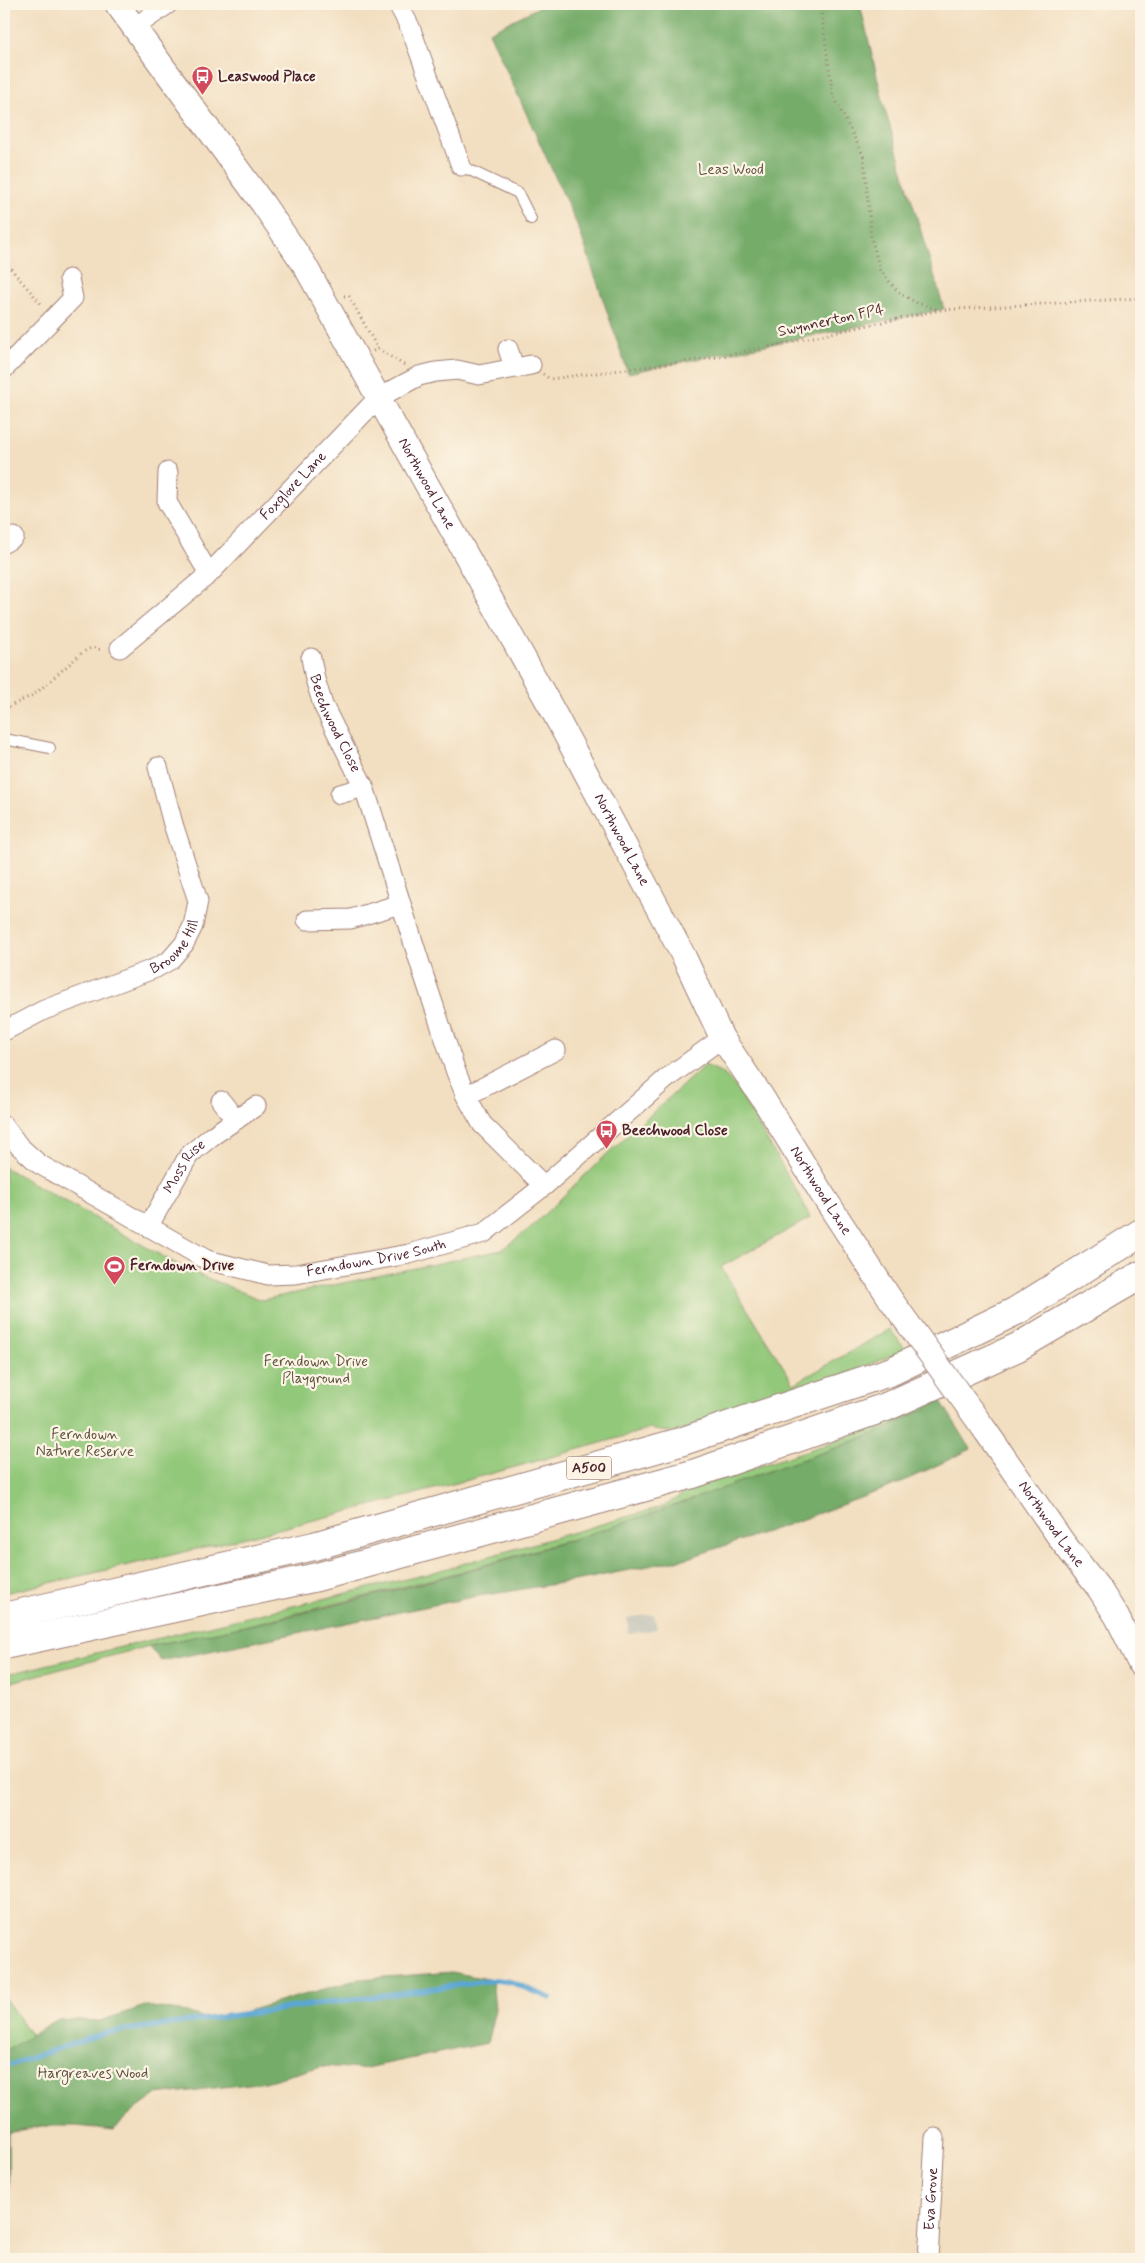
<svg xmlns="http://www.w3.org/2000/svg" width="1145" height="2263" font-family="Mynerve,sans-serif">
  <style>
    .industrial { fill: #c5c5b8 }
    .green { fill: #92c879; stroke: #6e7452 }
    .forest { fill: #75ac69; stroke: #60664a }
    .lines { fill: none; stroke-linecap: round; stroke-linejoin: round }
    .stream { stroke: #5aa6d3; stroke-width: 5.5 }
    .service-casing { stroke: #9e7e76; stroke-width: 12 }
    .minor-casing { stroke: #9e7e76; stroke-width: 21 }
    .tertiary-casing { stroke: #9e7e76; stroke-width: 26 }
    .trunk-casing { stroke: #9e7e76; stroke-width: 30 }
    .path { stroke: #9e7e76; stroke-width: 3; stroke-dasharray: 1 4; stroke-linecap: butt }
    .service { stroke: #fff; stroke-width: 10 }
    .minor { stroke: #fff; stroke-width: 19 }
    .tertiary { stroke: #fff; stroke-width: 24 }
    .trunk { stroke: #fff; stroke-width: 28 }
    .tertiary-bridge-casing { stroke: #9e7e76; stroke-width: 26; stroke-linecap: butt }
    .tertiary-bridge { stroke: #fff; stroke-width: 24 }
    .labels { text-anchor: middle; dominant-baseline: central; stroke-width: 4.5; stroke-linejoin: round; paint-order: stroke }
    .shield { fill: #fcf5e5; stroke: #7f5f63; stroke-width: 1 }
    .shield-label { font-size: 14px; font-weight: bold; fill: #4a1f2b }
    .poi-label { font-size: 15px; font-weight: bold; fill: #4a1f2b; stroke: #fcf5e5; text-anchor: start }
    .park-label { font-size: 15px; fill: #605242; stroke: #fcf5e5 }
    .street-label { font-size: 15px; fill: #4a1f2b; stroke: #fcf5e5 }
  </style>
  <rect width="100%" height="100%" fill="#fcf5e5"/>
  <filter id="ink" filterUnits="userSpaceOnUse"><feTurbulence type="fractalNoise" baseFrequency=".02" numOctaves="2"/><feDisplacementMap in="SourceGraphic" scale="10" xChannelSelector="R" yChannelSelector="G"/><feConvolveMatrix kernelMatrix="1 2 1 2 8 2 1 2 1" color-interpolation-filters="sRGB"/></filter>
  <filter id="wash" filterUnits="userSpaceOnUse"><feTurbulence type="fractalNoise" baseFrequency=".0096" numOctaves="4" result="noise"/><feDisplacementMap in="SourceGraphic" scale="20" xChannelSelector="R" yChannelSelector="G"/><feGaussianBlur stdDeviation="1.12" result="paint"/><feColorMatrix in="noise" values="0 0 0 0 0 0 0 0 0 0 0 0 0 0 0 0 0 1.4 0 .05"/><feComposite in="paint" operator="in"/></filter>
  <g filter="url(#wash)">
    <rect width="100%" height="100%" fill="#f2dec0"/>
    <!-- industrial -->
    <polygon class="industrial" points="654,1614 657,1629 629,1634 627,1618"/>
    <!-- green -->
    <g class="green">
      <path d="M705 1065 723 1073 736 1087 803 1202 810 1218 721 1267 794 1384 890 1329 906 1350 803 1391 673 1433 650 1429C436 1491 221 1546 4 1593V1167L187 1270 262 1300 501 1250 529 1229 606 1155Z"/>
      <polygon points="936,1398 941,1401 878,1432 675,1507 620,1525 467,1570 376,1594 224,1631 149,1646 4,1684 4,1675 427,1574 665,1506 690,1489 869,1430"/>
      <polygon points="4,1997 31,2036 4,2052"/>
    </g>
    <!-- forest -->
    <g class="forest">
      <polygon points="545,4 860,4 885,110 944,309 628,373 579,229 489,32"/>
      <path d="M941 1401 971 1449 898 1484 784 1526 688 1558 580 1580 473 1597 161 1661 149 1646C358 1605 565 1549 763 1473 801 1459 840 1448 877 1432 899 1424 919 1411 941 1401Z"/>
      <polygon points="452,1972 492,1980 495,2009 487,2043 361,2069 322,2066 265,2082 156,2095 127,2116 114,2130 77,2126 41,2126 8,2133 9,2259 4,2259 4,2052 58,2019 100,2021 145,2006 187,2012 213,2021 359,1979"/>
    </g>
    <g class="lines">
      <!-- stream -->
      <polyline class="stream" points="4,2067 104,2033 496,1980 511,1982 550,1998"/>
    </g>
  </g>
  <g filter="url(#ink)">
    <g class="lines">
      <defs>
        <g id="service">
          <polyline points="461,166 518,193 531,219"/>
          <polyline points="4,739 50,748"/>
        </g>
        <g id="minor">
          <polyline points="398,4 410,27 461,166"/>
          <polyline points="135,27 168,4"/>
          <polyline points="508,349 514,367"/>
          <polyline points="4,369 73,298 69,279"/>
          <polyline points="168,472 167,502 209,574"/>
          <polyline points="4,543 14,537"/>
          <path id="s1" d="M120 648 209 574 378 398 419 376 436 372 457 370 479 375 531 365"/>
          <path id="s2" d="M311 658 315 679 323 705 364 787 424 976 456 1072 466 1096 482 1124 544 1186"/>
          <polyline points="340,794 364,787"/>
          <polyline points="307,920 351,919 400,904"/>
          <path id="s3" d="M4 1031 44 1010 156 968 170 960 184 944 193 926 198 901 173 824 158 767"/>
          <polyline points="466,1096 556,1050"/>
          <polyline points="221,1101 236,1120"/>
          <path id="s4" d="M4 1126 19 1146 39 1164 207 1260 268 1275 296 1274 409 1254 484 1233 544 1186 667 1078 722 1038"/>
          <path id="s5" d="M148 1227 189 1155 212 1136 256 1106"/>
          <path id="s6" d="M928 2259 935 2138"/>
        </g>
        <g id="tertiary">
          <path id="s7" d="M117 4 263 204 304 264 553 711 684 957 722 1038 762 1097 822 1194 891 1300"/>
          <path id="s8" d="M985 1430 1062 1541 1100 1590 1117 1617 1141 1666"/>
        </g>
        <g id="trunk">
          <polyline points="4,1617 314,1546 680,1442 892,1371 1016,1311 1141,1233"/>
          <polyline points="4,1645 317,1577 693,1474 886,1407 1018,1347 1141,1275"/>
        </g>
      </defs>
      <!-- service casing -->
      <use href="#service" class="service-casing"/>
      <!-- minor casing -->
      <use href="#minor" class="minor-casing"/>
      <!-- tertiary casing -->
      <use href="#tertiary" class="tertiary-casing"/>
      <!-- trunk casing -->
      <use href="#trunk" class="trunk-casing"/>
      <!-- path -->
      <g class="path">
        <polyline points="820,4 833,95 864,157 871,236 880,270 898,292 917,303 939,310"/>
        <polyline points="4,261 42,305"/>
        <polyline points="344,296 349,296 378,349"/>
        <polyline points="373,351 378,349 404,365"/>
        <polyline points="543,374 550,379 719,357 940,310 1141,298"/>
        <polyline points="4,709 35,694 83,652 91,648 103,650"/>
      </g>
      <!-- service -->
      <use href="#service" class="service"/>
      <!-- minor -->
      <use href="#minor" class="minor"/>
      <!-- tertiary -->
      <use href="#tertiary" class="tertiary"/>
      <!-- trunk -->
      <use href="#trunk" class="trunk"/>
      <defs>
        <polyline id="tertiary-bridge" points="891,1300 985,1430"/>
      </defs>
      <!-- tertiary-bridge casing -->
      <use href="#tertiary-bridge" class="tertiary-bridge-casing"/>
      <!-- tertiary-bridge -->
      <use href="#tertiary-bridge" class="tertiary-bridge"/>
    </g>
  </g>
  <!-- icons -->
  <defs>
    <symbol id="bus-pin" viewBox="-11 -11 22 30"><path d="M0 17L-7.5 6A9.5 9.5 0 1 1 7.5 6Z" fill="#d1495b" stroke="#fcf5e5"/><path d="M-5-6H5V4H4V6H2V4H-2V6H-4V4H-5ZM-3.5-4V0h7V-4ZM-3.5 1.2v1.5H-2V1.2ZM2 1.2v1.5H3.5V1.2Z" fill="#fff"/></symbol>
    <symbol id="stadium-pin" viewBox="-11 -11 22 30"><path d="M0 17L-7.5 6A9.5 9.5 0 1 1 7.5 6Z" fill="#d1495b" stroke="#fcf5e5"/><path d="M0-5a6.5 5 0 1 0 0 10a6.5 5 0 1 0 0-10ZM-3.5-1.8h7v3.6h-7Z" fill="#fff"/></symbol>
  </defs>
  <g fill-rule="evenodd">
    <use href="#bus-pin" x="190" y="64" width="25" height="34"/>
    <use href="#bus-pin" x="594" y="1118" width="25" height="34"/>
    <use href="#stadium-pin" x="102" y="1254" width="25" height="34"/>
  </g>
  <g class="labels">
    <!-- shield labels -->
    <rect class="shield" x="566.5" y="1456.5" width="45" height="23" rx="4"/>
    <g class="shield-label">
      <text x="589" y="1468">A500</text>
    </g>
    <!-- poi labels -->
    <g class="poi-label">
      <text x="218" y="77">Leaswood Place</text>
      <text x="622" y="1131">Beechwood Close</text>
      <text x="130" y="1266">Ferndown Drive</text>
    </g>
    <!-- park labels -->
    <g class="park-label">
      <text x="731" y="170">Leas Wood</text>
      <text x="316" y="1362">Ferndown Drive<tspan x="316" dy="17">Playground</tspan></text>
      <text x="85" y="1435">Ferndown<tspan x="85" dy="17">Nature Reserve</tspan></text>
      <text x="93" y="2074">Hargreaves Wood</text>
    </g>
    <!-- street labels -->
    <g class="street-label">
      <text transform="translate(831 321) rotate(-12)">Swynnerton FP4</text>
      <text stroke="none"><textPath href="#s7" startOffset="572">Northwood Lane</textPath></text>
      <text stroke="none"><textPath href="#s1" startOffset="238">Foxglove Lane</textPath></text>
      <text stroke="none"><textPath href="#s2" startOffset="70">Beechwood Close</textPath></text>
      <text stroke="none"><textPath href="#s7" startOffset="978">Northwood Lane</textPath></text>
      <text stroke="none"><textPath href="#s3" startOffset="194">Broome Hill</textPath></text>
      <text stroke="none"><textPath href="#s5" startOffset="71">Moss Rise</textPath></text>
      <text stroke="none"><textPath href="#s7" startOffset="1382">Northwood Lane</textPath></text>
      <text stroke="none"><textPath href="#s4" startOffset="418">Ferndown Drive South</textPath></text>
      <text stroke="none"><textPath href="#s8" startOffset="115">Northwood Lane</textPath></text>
      <text stroke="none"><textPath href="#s6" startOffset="60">Eva Grove</textPath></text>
    </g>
  </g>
  <!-- margin -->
  <rect width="1145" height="2263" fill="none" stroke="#fcf5e5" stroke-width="20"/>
</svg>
